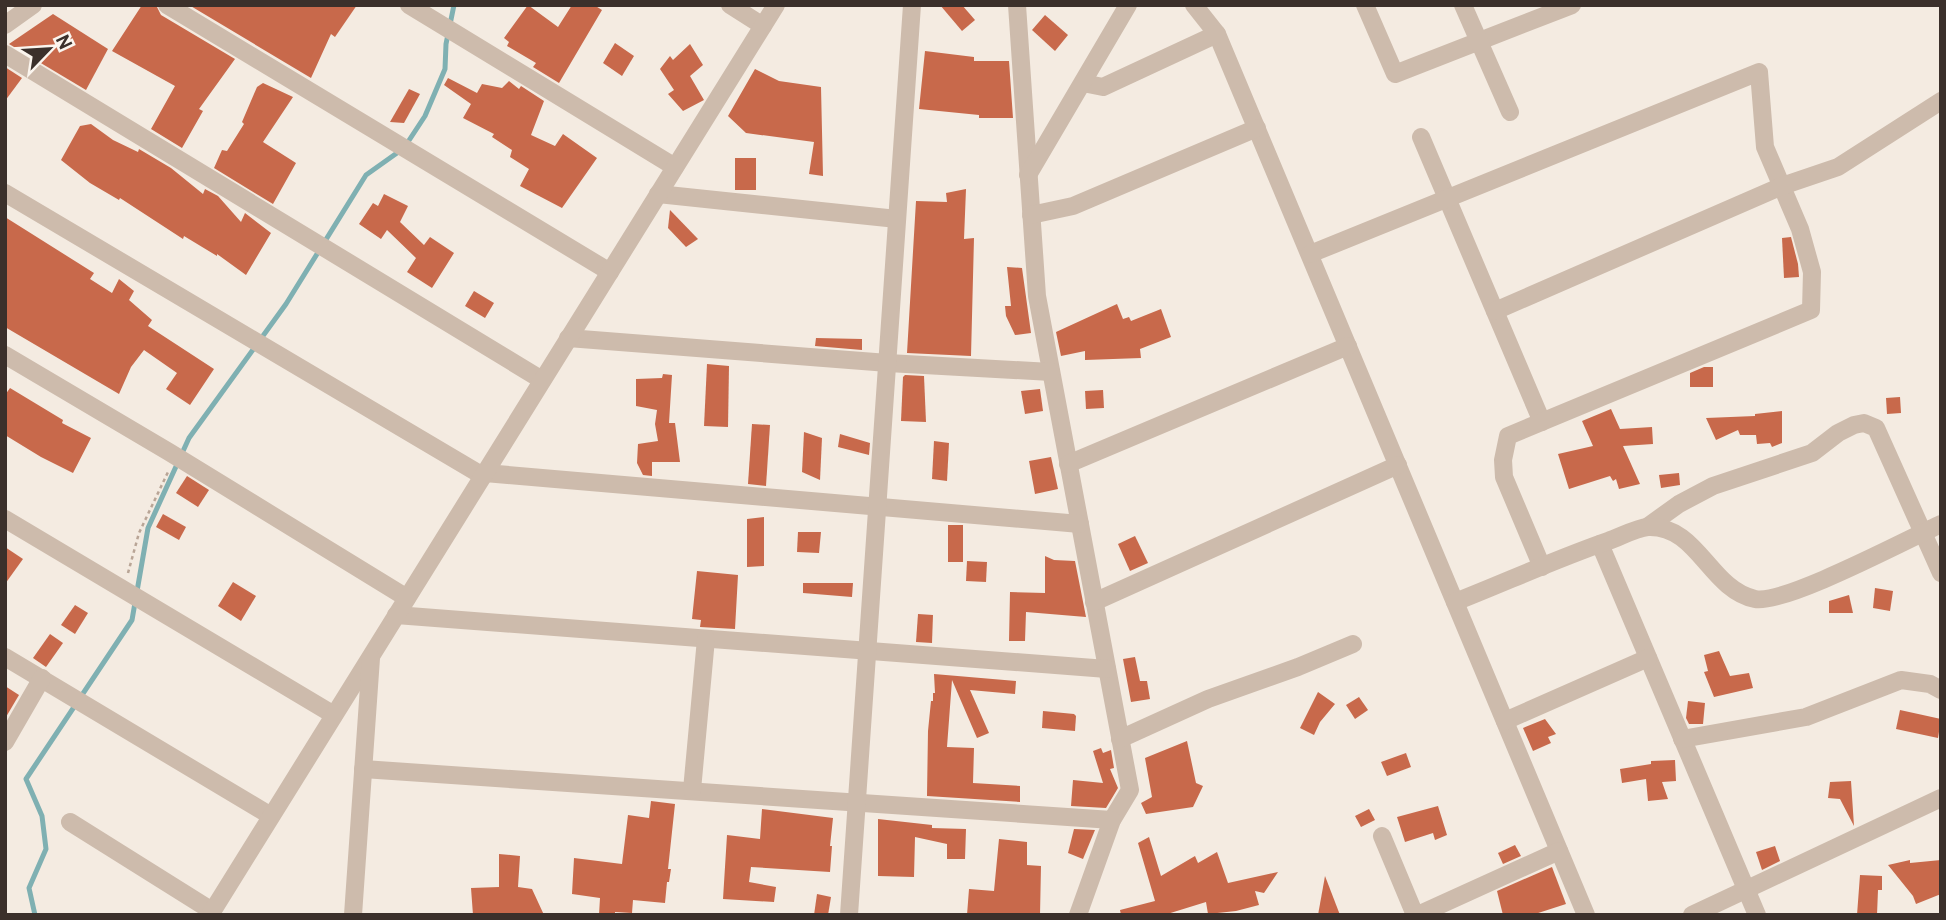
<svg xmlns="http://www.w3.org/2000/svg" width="1946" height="920" font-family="Overpass,sans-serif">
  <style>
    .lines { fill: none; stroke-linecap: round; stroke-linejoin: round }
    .stream { stroke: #7fb0b2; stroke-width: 5 }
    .building { fill: #c8694b }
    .path { stroke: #b9a596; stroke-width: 2.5; stroke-dasharray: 3.5 3.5; stroke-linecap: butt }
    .minor { stroke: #cdbbac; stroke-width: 18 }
  </style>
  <rect width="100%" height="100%" fill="#f4ebe1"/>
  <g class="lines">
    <!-- stream -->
    <polyline class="stream" points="35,915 29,888 46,849 42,816 26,779 132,620 148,528 189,438 286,304 366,175 404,148 425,116 445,69 446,44 454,5"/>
  </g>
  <!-- building -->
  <g class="building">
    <polygon points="142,5 156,5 161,15 235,59 199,109 203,111 182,148 151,129 175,86 112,51"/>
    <polygon points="189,5 357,5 335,37 331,34 311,78"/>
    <polygon points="528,5 558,27 572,5 594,5 602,10 559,83 533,67 536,63 507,46 509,42 504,38"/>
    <polygon points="940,5 962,5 975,20 962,31"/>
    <polygon points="53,14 108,49 86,90 9,44"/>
    <polygon points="1045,15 1068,35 1055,51 1032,30"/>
    <polygon points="615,43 634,56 622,76 603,63"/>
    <polygon points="690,44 703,65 690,76 704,100 683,111 668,94 674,90 660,69 670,56 673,60"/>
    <polygon points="925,51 974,57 974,61 1009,61 1013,118 979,118 979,115 919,109"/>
    <polygon points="5,67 22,78 5,101"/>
    <polygon points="755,69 779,81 821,87 823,176 809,174 814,142 746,133 728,116"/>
    <polygon points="448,78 477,93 482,84 502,88 509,81 519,89 521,86 544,101 531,135 555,146 563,134 597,158 562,208 520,186 529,169 510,157 512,150 492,137 494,134 463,118 471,104 444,85"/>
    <polygon points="263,83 293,97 263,142 296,163 273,204 214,168 222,150 227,151 244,124 242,122 257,87"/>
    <polygon points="409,89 420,94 404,123 390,122"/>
    <polygon points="91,124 113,140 138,152 139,149 171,168 203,194 205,189 218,196 241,222 245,213 271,233 246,275 217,254 217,256 184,236 183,239 120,198 119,200 90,183 61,160 80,126"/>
    <rect x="735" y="158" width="21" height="32"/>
    <polygon points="966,189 964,239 974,238 971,356 907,353 916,201 947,202 946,193"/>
    <polygon points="384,194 408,206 400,222 424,245 430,237 454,253 432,288 407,272 416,258 387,230 381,239 359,224 373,203 378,206"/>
    <polygon points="670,210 698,239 686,247 668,228"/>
    <polygon points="5,217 94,273 90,279 112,293 119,279 134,291 129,300 152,320 148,326 214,369 190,405 166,389 177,373 144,350 131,367 119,394 5,327"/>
    <polygon points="1791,237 1798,264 1799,277 1784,278 1782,238"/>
    <polygon points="1007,267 1022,268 1031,333 1015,335 1006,316 1005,306 1011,306"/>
    <polygon points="474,291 494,303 485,318 465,306"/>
    <polygon points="1117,304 1123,319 1129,317 1131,321 1161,309 1171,337 1140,349 1141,358 1085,360 1085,351 1061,356 1056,332"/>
    <polygon points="816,338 862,339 862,350 815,346"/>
    <polygon points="707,364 729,366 728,427 704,426"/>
    <polygon points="1704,367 1713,367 1713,387 1690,387 1690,373"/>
    <polygon points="663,374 672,375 669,423 675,423 680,462 652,462 652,476 643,475 637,463 638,444 658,441 655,424 657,410 636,406 636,379 662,378"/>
    <polygon points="905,375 924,376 926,422 901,421 903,377"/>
    <polygon points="10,388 63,420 62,423 91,438 73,473 41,457 5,435 5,395"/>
    <polygon points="1040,389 1043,411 1025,414 1021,391"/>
    <polygon points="1103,390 1104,408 1086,409 1085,391"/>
    <polygon points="1900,397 1901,413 1887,414 1886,398"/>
    <polygon points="1611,409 1620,429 1652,427 1653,444 1623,446 1640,484 1619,489 1616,479 1613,481 1610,476 1569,489 1558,454 1593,446 1582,421"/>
    <polygon points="1782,411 1782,443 1772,447 1770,443 1757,444 1756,435 1740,435 1738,430 1716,440 1706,418 1755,416 1755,414"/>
    <polygon points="752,424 770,425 766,486 748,484"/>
    <polygon points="804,432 822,438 820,480 802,472"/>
    <polygon points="840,434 870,443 869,455 838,447"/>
    <polygon points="934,441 949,443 947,481 932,479"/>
    <polygon points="1051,457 1058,489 1035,494 1029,461"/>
    <polygon points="1679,473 1680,485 1661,488 1659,475"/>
    <polygon points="187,476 209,490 198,507 176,493"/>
    <polygon points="163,514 186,527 179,540 156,527"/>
    <polygon points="764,517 764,566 747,567 747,519"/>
    <rect x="948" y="525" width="15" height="37"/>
    <polygon points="798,532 821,532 819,553 797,552"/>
    <polygon points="1135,536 1148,563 1130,571 1118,544"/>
    <polygon points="5,547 23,559 5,584"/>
    <polygon points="1045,556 1054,560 1075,561 1086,617 1026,612 1025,641 1009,641 1010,592 1045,593"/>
    <polygon points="967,561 987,562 986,582 966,581"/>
    <polygon points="697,571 738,575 735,629 700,627 701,620 692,619"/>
    <polygon points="233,582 256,596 241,621 218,606"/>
    <polygon points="803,583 853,583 852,597 803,593"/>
    <polygon points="1875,588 1893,591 1890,611 1873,608"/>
    <polygon points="1849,595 1853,613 1829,613 1829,601"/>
    <polygon points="75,605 88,613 75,634 61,625"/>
    <polygon points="918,614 933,615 932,643 916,642"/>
    <polygon points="50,634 63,643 46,667 33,658"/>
    <polygon points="1719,651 1730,676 1749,673 1753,688 1714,697 1704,672 1708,671 1704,655"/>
    <polygon points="1135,657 1140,681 1147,681 1150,699 1131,702 1123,659"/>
    <polygon points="934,674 1016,681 1015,694 970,690 989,733 977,738 952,680 947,747 974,748 973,783 1020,786 1020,802 927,796 928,731 931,701 933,701 933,693 935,693"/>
    <polygon points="5,686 19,695 6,717 5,716"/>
    <polygon points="1318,692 1335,704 1320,722 1314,735 1300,728"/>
    <polygon points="1359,697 1368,710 1355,719 1346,705"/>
    <polygon points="1688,701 1705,703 1703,724 1689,724 1686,718"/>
    <polygon points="1900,710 1941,719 1938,738 1896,729"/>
    <polygon points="1043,711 1074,714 1076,716 1075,731 1042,728"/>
    <polygon points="1545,719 1556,734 1548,737 1551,743 1533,751 1523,728"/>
    <polygon points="1187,741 1196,783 1203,786 1193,807 1146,814 1141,803 1152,797 1145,758"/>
    <polygon points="1101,748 1103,753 1111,750 1114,768 1110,769 1118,788 1106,808 1071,806 1073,780 1103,783 1093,751"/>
    <polygon points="1406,753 1411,767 1387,776 1381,762"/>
    <polygon points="1675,760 1676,781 1662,782 1668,799 1648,801 1646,779 1622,783 1620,769 1651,764 1651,761"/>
    <polygon points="1851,781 1854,826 1840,799 1828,798 1830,782"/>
    <polygon points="651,801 675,804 668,869 671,869 669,882 667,882 665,903 633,900 632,913 615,912 615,915 599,915 600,898 572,894 574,858 622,864 628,815 649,818"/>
    <polygon points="1438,806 1447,835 1435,840 1433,833 1405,842 1397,817"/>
    <polygon points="762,809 833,818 830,846 832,846 830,872 751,867 749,882 776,887 774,902 723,899 727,835 760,839"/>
    <polygon points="1369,809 1375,820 1361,827 1355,816"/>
    <polygon points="878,819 932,825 932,828 966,829 965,859 947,859 947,844 915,837 914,877 878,876"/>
    <polygon points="1074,829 1095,830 1083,859 1068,853"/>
    <polygon points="1149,837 1161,876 1195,856 1198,863 1217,852 1228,883 1278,872 1264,893 1255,891 1259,905 1236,911 1208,914 1206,902 1164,915 1121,915 1120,910 1155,901 1138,843"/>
    <polygon points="999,839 1027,842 1027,865 1041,866 1040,915 967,915 969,889 994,891"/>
    <polygon points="1515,845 1521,856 1503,864 1498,853"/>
    <polygon points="1775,846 1780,861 1762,870 1756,852"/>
    <polygon points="499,854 520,856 518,887 532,889 544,915 473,915 471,888 499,887"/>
    <polygon points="1910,860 1910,863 1941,860 1941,894 1916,904 1913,896 1888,865"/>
    <polygon points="1552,867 1566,904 1532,915 1503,915 1497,891"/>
    <polygon points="1860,875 1882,876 1882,890 1878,890 1877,915 1857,915"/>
    <polygon points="1325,876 1340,915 1318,915"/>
    <polygon points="817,894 831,897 828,915 814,915"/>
  </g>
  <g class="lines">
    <!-- path -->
    <polyline class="path" points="128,573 139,533 168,472"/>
    <!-- minor -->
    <g class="minor">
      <polyline points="167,5 610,272"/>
      <polyline points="409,5 675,167"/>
      <polyline points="730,5 763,26"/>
      <polyline points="1017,5 1037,296 1130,790 1112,820 1078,915"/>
      <polyline points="1194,5 1217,34 1586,915"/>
      <polyline points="1365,5 1395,74 1572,5"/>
      <polyline points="1463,5 1510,112"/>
      <polyline points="5,25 33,5"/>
      <polyline points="5,54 542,380"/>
      <polyline points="1083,83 1103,87 1217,34"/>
      <polyline points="1421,137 1542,422"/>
      <polyline points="1028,175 1128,5"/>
      <polyline points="5,193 483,476"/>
      <polyline points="658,194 897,219"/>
      <polyline points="1031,215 1073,206 1257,128"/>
      <polyline points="1310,254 1759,72 1765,147 1800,229 1812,272 1811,310 1508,436 1503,460 1504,477 1542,567"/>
      <polyline points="1495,311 1782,186 1838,167 1941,101"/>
      <polyline points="568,338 888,363 1051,372"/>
      <polyline points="5,355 169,452 407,598"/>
      <polyline points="1068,464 1348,346"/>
      <polyline points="485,473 1080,524"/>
      <polyline points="5,519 334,715"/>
      <polyline points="1647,527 1679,504 1713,486 1812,453 1838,433 1854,425 1864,423 1876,428 1941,573"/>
      <polyline points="1600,544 1757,915"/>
      <polyline points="1094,602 1398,465"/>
      <path d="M1455 602C1506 582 1556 559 1608 541 1620 537 1636 528 1648 527 1698 525 1709 589 1755 599 1784 605 1908 539 1941 524"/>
      <polyline points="396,615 1107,669"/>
      <polyline points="5,657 271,816"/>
      <polyline points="1505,721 1648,658"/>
      <polyline points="1120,739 1208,699 1298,667 1353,644"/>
      <polyline points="1682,739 1806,717 1901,680 1930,684 1941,690"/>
      <polyline points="5,742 42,678"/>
      <polyline points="363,769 1112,820"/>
      <polyline points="692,790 706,639"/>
      <polyline points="70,822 212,911"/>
      <polyline points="1382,836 1415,915"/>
      <polyline points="210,915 776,5"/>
      <polyline points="353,915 371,658"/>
      <polyline points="849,915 912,5"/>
      <polyline points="1418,915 1559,851"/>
      <polyline points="1692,915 1941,798"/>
    </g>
  </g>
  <!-- border -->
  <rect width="1946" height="920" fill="none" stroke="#3b302b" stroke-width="14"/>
  <!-- north arrow -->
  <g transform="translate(49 49) rotate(65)" stroke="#fbf5ee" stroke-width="5" paint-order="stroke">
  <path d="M0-5L12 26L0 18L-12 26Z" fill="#3b302b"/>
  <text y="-10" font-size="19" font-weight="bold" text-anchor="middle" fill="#3b302b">N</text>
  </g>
</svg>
